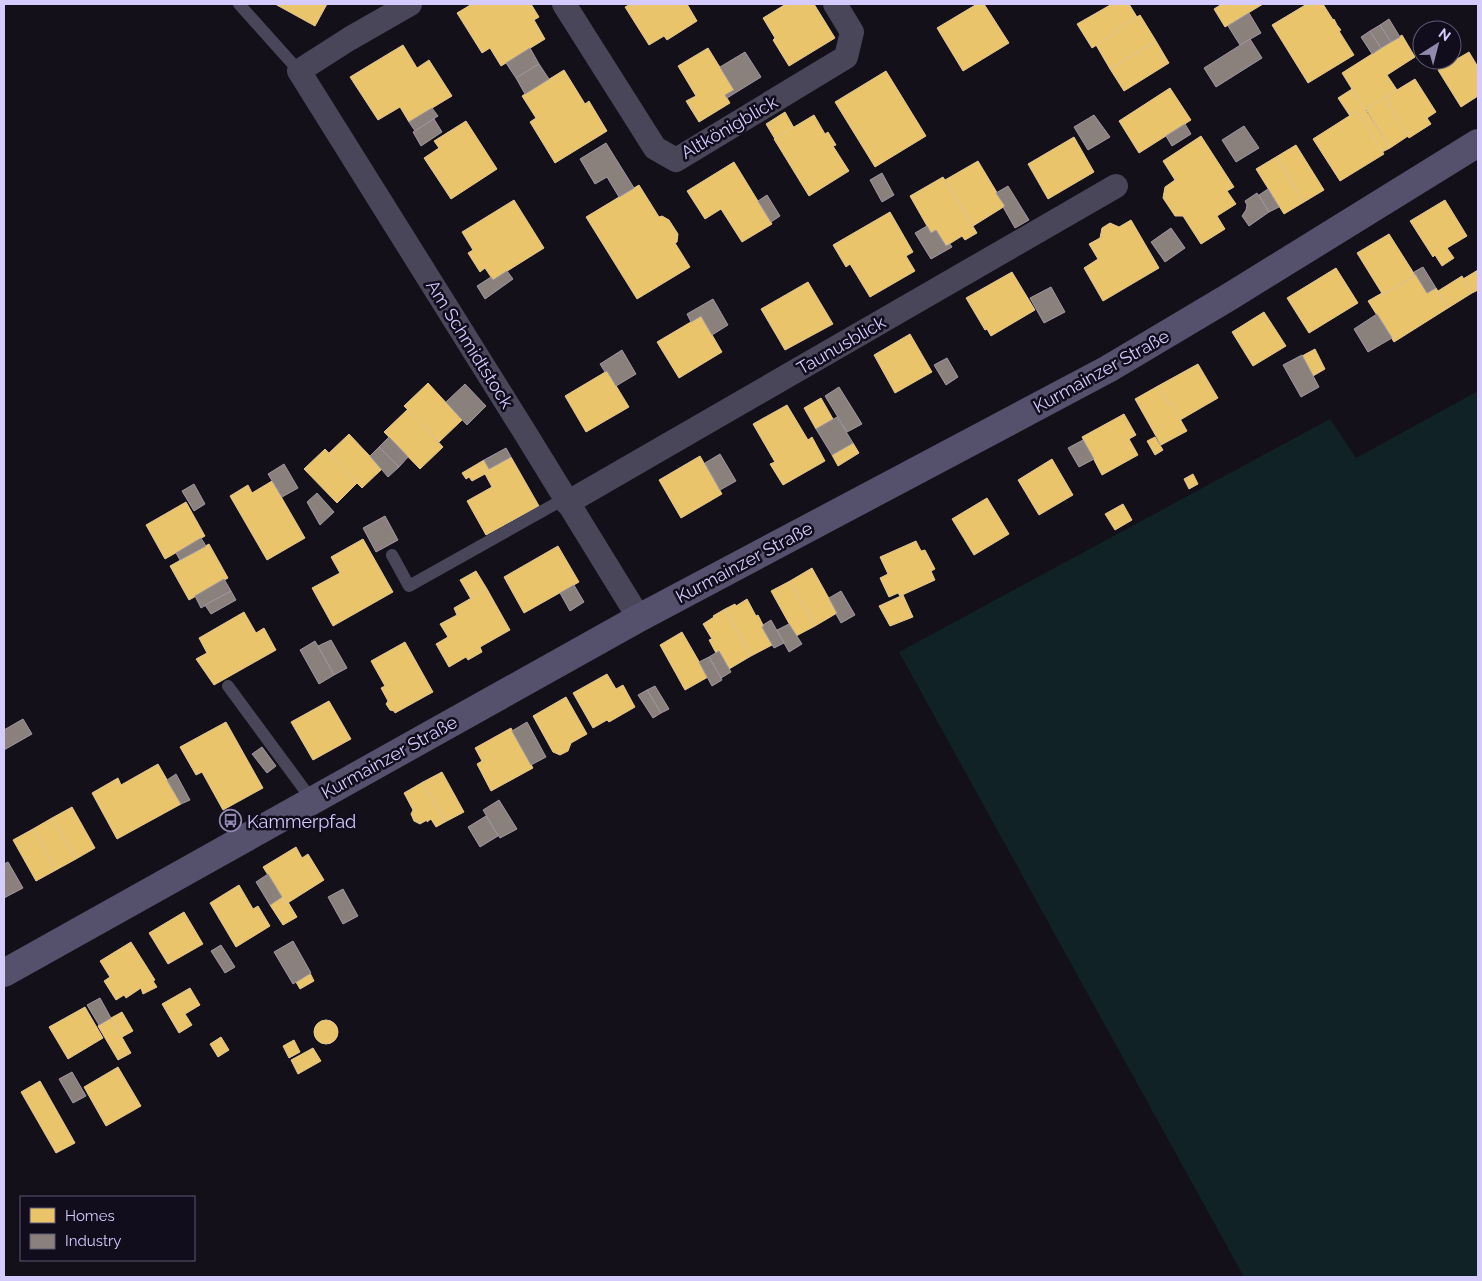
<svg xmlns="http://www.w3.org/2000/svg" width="1482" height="1281" font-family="Raleway,sans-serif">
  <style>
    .green { fill: #102225 }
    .homes { fill: #e9c46a; stroke: #e3c696 }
    .industry { fill: #8a817c; stroke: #a097a3 }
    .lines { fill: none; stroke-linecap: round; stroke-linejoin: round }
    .service { stroke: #49465a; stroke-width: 12 }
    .minor { stroke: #49465a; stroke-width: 24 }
    .secondary { stroke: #55516d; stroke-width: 28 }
    .labels { text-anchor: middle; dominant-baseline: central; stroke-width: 5; stroke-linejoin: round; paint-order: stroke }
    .street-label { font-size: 18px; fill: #d5cbfd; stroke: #110d1d }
    .poi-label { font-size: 18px; fill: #d5cbfd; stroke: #110d1d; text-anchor: start }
  </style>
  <rect width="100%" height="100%" fill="#13101a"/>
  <!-- green -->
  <polygon class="green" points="1478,391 1478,1277 1244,1277 899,652 1330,419 1356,458"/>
  <!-- homes -->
  <g class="homes">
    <polygon points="275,4 327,4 315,26"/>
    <polygon points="472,4 531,4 539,17 534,20 545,39 501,66 490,48 482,53 457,13"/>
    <polygon points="631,4 687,4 697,21 667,40 664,36 649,45 625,7"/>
    <polygon points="786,4 814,4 835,38 789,66 773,40 775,38 763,18"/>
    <polygon points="977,4 984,4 1009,43 963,71 937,28"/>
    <polygon points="1112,4 1129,4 1137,17 1115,31 1116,33 1092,48 1077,24"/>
    <polygon points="1222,4 1263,4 1225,27 1214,9"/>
    <polygon points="1307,4 1323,4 1333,20 1334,19 1337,25 1341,30 1339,31 1354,55 1308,83 1272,25"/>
    <polygon points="1140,15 1156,41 1110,69 1096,45 1116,33 1115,31"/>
    <polygon points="1402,35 1415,57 1387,75 1397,90 1365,110 1342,73"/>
    <polygon points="1156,41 1169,63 1124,91 1110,69"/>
    <polygon points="403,45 417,68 429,60 452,96 409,122 400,107 378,120 350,77"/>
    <polygon points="708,48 734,90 725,95 730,103 699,122 686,101 696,96 678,66"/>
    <polygon points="1469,52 1478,67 1478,96 1461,107 1438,70"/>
    <polygon points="564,70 585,104 589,101 607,131 555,163 530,122 536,118 522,96"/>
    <polygon points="886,71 926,136 875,167 835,102"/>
    <polygon points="1415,79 1436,112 1427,118 1431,124 1409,138 1388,103 1391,101 1387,96"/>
    <polygon points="1170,88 1191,120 1139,153 1119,121"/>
    <polygon points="1352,89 1390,148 1382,152 1357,111 1350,116 1338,98"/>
    <polygon points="1387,96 1391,101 1388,103 1408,136 1390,148 1366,109"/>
    <polygon points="1357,111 1384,154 1340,181 1313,139"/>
    <polygon points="785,112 794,128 775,139 766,124"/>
    <polygon points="814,115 825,134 828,132 836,145 833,146 849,171 809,196 774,139"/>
    <polygon points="466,121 497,169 451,199 424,158 439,148 434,141"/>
    <polygon points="1201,136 1234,187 1227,191 1236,204 1217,216 1225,229 1201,244 1183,216 1175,216 1163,198 1165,187 1175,180 1163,161"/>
    <polygon points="1074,137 1094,172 1048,199 1028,164"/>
    <polygon points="1296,145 1324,190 1304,202 1276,157"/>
    <polygon points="1276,157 1304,202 1284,214 1256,169"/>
    <polygon points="978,161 1005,206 973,226 945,180"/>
    <polygon points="734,162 772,224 742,242 721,209 705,219 687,191"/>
    <polygon points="943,177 977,233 965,240 962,236 946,246 936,230 931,233 910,196"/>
    <polygon points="639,185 659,217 662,216 669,220 678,234 677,242 675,243 690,267 637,299 586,217"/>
    <polygon points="514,200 544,248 493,280 485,268 480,272 468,253 473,250 462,232"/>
    <polygon points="1445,200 1467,236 1447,248 1454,258 1442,266 1435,255 1433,257 1410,221"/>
    <polygon points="890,212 913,252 906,256 915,271 870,297 850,264 846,267 833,245"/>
    <polygon points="1131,220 1159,268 1103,301 1084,268 1098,259 1089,244 1100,238 1102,228 1110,223 1119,227"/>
    <polygon points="1389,234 1415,275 1383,295 1357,253"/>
    <polygon points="1336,268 1358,303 1309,333 1287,298"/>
    <polygon points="1478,270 1478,290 1472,293 1463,279"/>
    <polygon points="1012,272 1035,310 991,336 987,329 985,330 966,298"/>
    <polygon points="1416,275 1427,293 1436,288 1448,308 1394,342 1368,301 1382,293 1383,295"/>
    <polygon points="1462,276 1472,293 1448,308 1438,291"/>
    <polygon points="808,282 833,324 785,350 761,309"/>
    <polygon points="1264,312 1286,346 1253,366 1232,332"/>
    <polygon points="701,316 722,352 679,378 657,342"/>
    <polygon points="910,334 932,372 895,393 874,355"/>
    <polygon points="1315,349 1325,369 1313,376 1302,356"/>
    <polygon points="1198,364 1218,398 1180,420 1171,403 1169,404 1158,386"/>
    <polygon points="607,371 629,407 586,432 565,396"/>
    <polygon points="428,383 462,420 439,442 404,406"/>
    <polygon points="1158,386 1169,404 1171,403 1187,431 1161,445 1135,399"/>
    <polygon points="821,398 833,419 816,429 804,408"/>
    <polygon points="787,405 808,440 812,437 825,461 783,485 770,464 775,462 753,424"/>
    <polygon points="408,409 443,447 420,469 384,432"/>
    <polygon points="1124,414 1136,435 1129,439 1138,455 1102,475 1082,437"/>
    <polygon points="349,434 382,469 362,488 328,454"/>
    <polygon points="1155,437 1163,450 1155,455 1147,441"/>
    <polygon points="853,443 859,453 838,466 832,455"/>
    <polygon points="325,449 357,483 337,503 304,469"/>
    <polygon points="700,456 722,494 681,518 659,480"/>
    <polygon points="511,457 539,506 486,535 467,501 492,487 484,472"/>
    <polygon points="1052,459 1073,495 1039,515 1018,480"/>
    <polygon points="484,460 489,469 484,472 485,474 472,481 469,477 466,479 462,473"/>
    <polygon points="1193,474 1198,484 1189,489 1184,479"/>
    <polygon points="272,481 305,538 267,560 230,496 248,485 252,493"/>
    <polygon points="987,498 1009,534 974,555 952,519"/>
    <polygon points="186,502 205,536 165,559 146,525"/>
    <polygon points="1123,504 1132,520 1115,530 1105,514"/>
    <polygon points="363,539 393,592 333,626 312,588 340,573 331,557"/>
    <polygon points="916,541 921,551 925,550 935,569 931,571 935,580 900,596 898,593 889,597 880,578 888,574 880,557"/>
    <polygon points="209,544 228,578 189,600 170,566"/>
    <polygon points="558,546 579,582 524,613 504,577"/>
    <polygon points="812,568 837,613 815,626 790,581"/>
    <polygon points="476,571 487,589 471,599 460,580"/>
    <polygon points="790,581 815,626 796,636 771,591"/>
    <polygon points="487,589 510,630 480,647 482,652 468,660 466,657 449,667 436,644 448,637 440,624 457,615 454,608"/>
    <polygon points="903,595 913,617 890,626 879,606"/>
    <polygon points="747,599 756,616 758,615 763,625 764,626 762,627 772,645 751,656 725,609 735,604 736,606"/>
    <polygon points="725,609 751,656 729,669 719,651 716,653 709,640 712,639 703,624 714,617 713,616"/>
    <polygon points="244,612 256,633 264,628 276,650 214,685 196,659 207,653 199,638"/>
    <polygon points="682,632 708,677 685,690 660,645"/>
    <polygon points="405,642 433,692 395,713 394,711 390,710 386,704 388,701 381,688 385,686 371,661"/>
    <polygon points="607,674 616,689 623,685 635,707 609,722 607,720 593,728 573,693"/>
    <polygon points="566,697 587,734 571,743 568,751 560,755 553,752 533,716"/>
    <polygon points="329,701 351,739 313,760 291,722"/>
    <polygon points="226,722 263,788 223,810 202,772 196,775 180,747"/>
    <polygon points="511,728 533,768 491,791 477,764 482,761 475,748"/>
    <polygon points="158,764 181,804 117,839 92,793 118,778 121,785"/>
    <polygon points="442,772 464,812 445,822 423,782"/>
    <polygon points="423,782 445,822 436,827 431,819 427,822 427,820 420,824 414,821 411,814 413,810 404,793"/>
    <polygon points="72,807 95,848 76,859 52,818"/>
    <polygon points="52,818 76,859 56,870 33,829"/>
    <polygon points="33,829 56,870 36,881 13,840"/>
    <polygon points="296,847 302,858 308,854 324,880 286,904 263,867"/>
    <polygon points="239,885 253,909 258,906 270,926 236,947 210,903"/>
    <polygon points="282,897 286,904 288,902 297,917 283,925 270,905"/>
    <polygon points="184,912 203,944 168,964 149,933"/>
    <polygon points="131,942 155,980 153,981 157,987 143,994 141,988 126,998 124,995 116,1000 104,981 110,977 100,961"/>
    <polygon points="310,973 314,981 300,989 296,982"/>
    <polygon points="190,988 200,1005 185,1014 192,1025 179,1033 162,1004"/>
    <polygon points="85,1007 103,1038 68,1059 49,1027"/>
    <polygon points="122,1012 133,1031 122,1037 111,1018"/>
    <polygon points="111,1018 131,1053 118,1060 98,1026"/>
    <circle cx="326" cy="1032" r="12"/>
    <polygon points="221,1037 229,1050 218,1057 210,1044"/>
    <polygon points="294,1040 300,1052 289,1058 283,1046"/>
    <polygon points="313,1048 321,1061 298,1074 291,1060"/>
    <polygon points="118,1067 141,1106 106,1126 84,1087"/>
    <polygon points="40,1081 75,1143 56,1153 21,1092"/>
  </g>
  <!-- industry -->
  <g class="industry">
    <polygon points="1249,13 1261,33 1240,45 1228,26"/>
    <polygon points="1389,19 1400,37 1391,42 1380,25"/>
    <polygon points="1380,25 1391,42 1381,48 1370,31"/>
    <polygon points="1370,31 1381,48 1372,54 1361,37"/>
    <polygon points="1250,39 1262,58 1216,87 1204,68"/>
    <polygon points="530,48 539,64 516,78 506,63"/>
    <polygon points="745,52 761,77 727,98 725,95 734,90 720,67"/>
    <polygon points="539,64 549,79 525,94 516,78"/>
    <polygon points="432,108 438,116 415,131 409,122"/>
    <polygon points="1094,115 1110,137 1088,150 1074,127"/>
    <polygon points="434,119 442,132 421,146 413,132"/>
    <polygon points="1185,124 1191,134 1172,146 1166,136"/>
    <polygon points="1244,126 1259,148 1236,162 1222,140"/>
    <polygon points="606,143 634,188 619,197 607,177 595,184 580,159"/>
    <polygon points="882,173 894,195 882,202 870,180"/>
    <polygon points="1008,186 1029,220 1015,228 1003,207 1005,206 996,193"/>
    <polygon points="1268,189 1279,207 1269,212 1259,195"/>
    <polygon points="1257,193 1269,212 1249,226 1242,216 1246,210 1247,205 1245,201"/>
    <polygon points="767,195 780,216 771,222 758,201"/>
    <polygon points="927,226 931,233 936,230 946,246 950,244 952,247 931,259 915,233"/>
    <polygon points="1171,228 1185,248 1165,262 1151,242"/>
    <polygon points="1423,267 1436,288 1427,293 1414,272"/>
    <polygon points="507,271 513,279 485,299 477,286 491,277 493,280"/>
    <polygon points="1051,287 1065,312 1044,323 1030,298"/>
    <polygon points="713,299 728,325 712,335 701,316 691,322 687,314"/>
    <polygon points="1377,314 1392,338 1368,352 1354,329"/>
    <polygon points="622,350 636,374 616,386 607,371 605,372 600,364"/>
    <polygon points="1302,355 1319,387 1301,397 1283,365"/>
    <polygon points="947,358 958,377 946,385 934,365"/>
    <polygon points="465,384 486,406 467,425 446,402"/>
    <polygon points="839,387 862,424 847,432 825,396"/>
    <polygon points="837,417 853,443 832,455 816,429"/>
    <polygon points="389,437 408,457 399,467 379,447"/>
    <polygon points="1083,440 1094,459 1079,467 1068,448"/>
    <polygon points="379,447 399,467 388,477 370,456"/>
    <polygon points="506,448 511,457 489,469 484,460"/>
    <polygon points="720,454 736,481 720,490 705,463"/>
    <polygon points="284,464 298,488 282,497 268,474"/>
    <polygon points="194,484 205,504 194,511 182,491"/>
    <polygon points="317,493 334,512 320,525 307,502"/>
    <polygon points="385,516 398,540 376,552 363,528"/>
    <polygon points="201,538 206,546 180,560 176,553"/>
    <polygon points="224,579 231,591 201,608 195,596"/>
    <polygon points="574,585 584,602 570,611 560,593"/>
    <polygon points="231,591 236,600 211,614 205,605"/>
    <polygon points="841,591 855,615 841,623 836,614 837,613 829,598"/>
    <polygon points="771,620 784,643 774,648 762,627 764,626 763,625"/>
    <polygon points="789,624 802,644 789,652 777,630"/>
    <polygon points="331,640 347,668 334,675 318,646"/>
    <polygon points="315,641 334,675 319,684 300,650"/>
    <polygon points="719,651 731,672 721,678 709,657"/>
    <polygon points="709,657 722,680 712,686 699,662"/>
    <polygon points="655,686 669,709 661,713 647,690"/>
    <polygon points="647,690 661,713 653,718 638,695"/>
    <polygon points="23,719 32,734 4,750 4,730"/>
    <polygon points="527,722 546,757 531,765 512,731"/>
    <polygon points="262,747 276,766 267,773 252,754"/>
    <polygon points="176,774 190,800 181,804 167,780"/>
    <polygon points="499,800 517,829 500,838 483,810"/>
    <polygon points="486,816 498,836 480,847 468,827"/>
    <polygon points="8,862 23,888 4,898 4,864"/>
    <polygon points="268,874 282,897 270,905 256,882"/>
    <polygon points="343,889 358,916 343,924 328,897"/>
    <polygon points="293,941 311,973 293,984 274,952"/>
    <polygon points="221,945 235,967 225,973 211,951"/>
    <polygon points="100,998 111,1018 99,1025 87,1005"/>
    <polygon points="72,1072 86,1096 73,1103 59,1079"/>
  </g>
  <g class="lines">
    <!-- service -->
    <g class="service">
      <polyline points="239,4 299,71"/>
      <polyline points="392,555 409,586 555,504 567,503"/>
      <polyline points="228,686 312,800"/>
    </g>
    <!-- minor -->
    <g class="minor">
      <polyline points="410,4 349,39 299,71 524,431 639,618"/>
      <polyline points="564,4 655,148 676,160 846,57 852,32 835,4"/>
      <polyline points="567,503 1116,186"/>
    </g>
    <!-- secondary -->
    <polyline class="secondary" points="4,973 639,618 1108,369 1229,297 1478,143"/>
  </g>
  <!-- icons -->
  <defs>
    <symbol id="bus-ring" viewBox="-11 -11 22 22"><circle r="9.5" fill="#110d1d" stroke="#918aae" stroke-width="1.5"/><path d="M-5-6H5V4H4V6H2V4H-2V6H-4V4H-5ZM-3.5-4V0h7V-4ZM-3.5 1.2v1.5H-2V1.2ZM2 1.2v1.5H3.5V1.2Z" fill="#918aae"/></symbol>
  </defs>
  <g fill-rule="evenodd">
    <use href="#bus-ring" x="218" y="808" width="25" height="25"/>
  </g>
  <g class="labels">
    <!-- street labels -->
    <g class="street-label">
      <text transform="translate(729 127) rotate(-30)">Altkönigblick</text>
      <text transform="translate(470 344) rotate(58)">Am Schmidtstock</text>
      <text transform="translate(841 345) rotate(-30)">Taunusblick</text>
      <text transform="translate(1101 371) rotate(-29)">Kurmainzer Straße</text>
      <text transform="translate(744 562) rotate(-28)">Kurmainzer Straße</text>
      <text transform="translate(389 757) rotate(-29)">Kurmainzer Straße</text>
    </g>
    <!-- poi labels -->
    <g class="poi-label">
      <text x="247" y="821">Kammerpfad</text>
    </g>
  </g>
  <!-- border -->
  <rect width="1482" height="1281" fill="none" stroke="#d5cbfd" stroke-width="10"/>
  <!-- legend -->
  <rect x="20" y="1196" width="175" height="65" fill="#110d1d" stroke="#5f5977"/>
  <rect x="30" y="1208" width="25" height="15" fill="#e9c46a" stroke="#5f5977"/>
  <text x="65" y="1221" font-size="15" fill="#d5cbfd">Homes</text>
  <rect x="30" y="1234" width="25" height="15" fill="#8a817c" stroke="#5f5977"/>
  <text x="65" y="1246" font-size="15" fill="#d5cbfd">Industry</text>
  <!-- north arrow -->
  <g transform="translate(1437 45) rotate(36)"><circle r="24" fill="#110d1d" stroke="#5f5977"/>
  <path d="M0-4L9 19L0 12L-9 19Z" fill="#918aae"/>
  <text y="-8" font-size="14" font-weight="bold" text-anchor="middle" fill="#d5cbfd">N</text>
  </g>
</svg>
